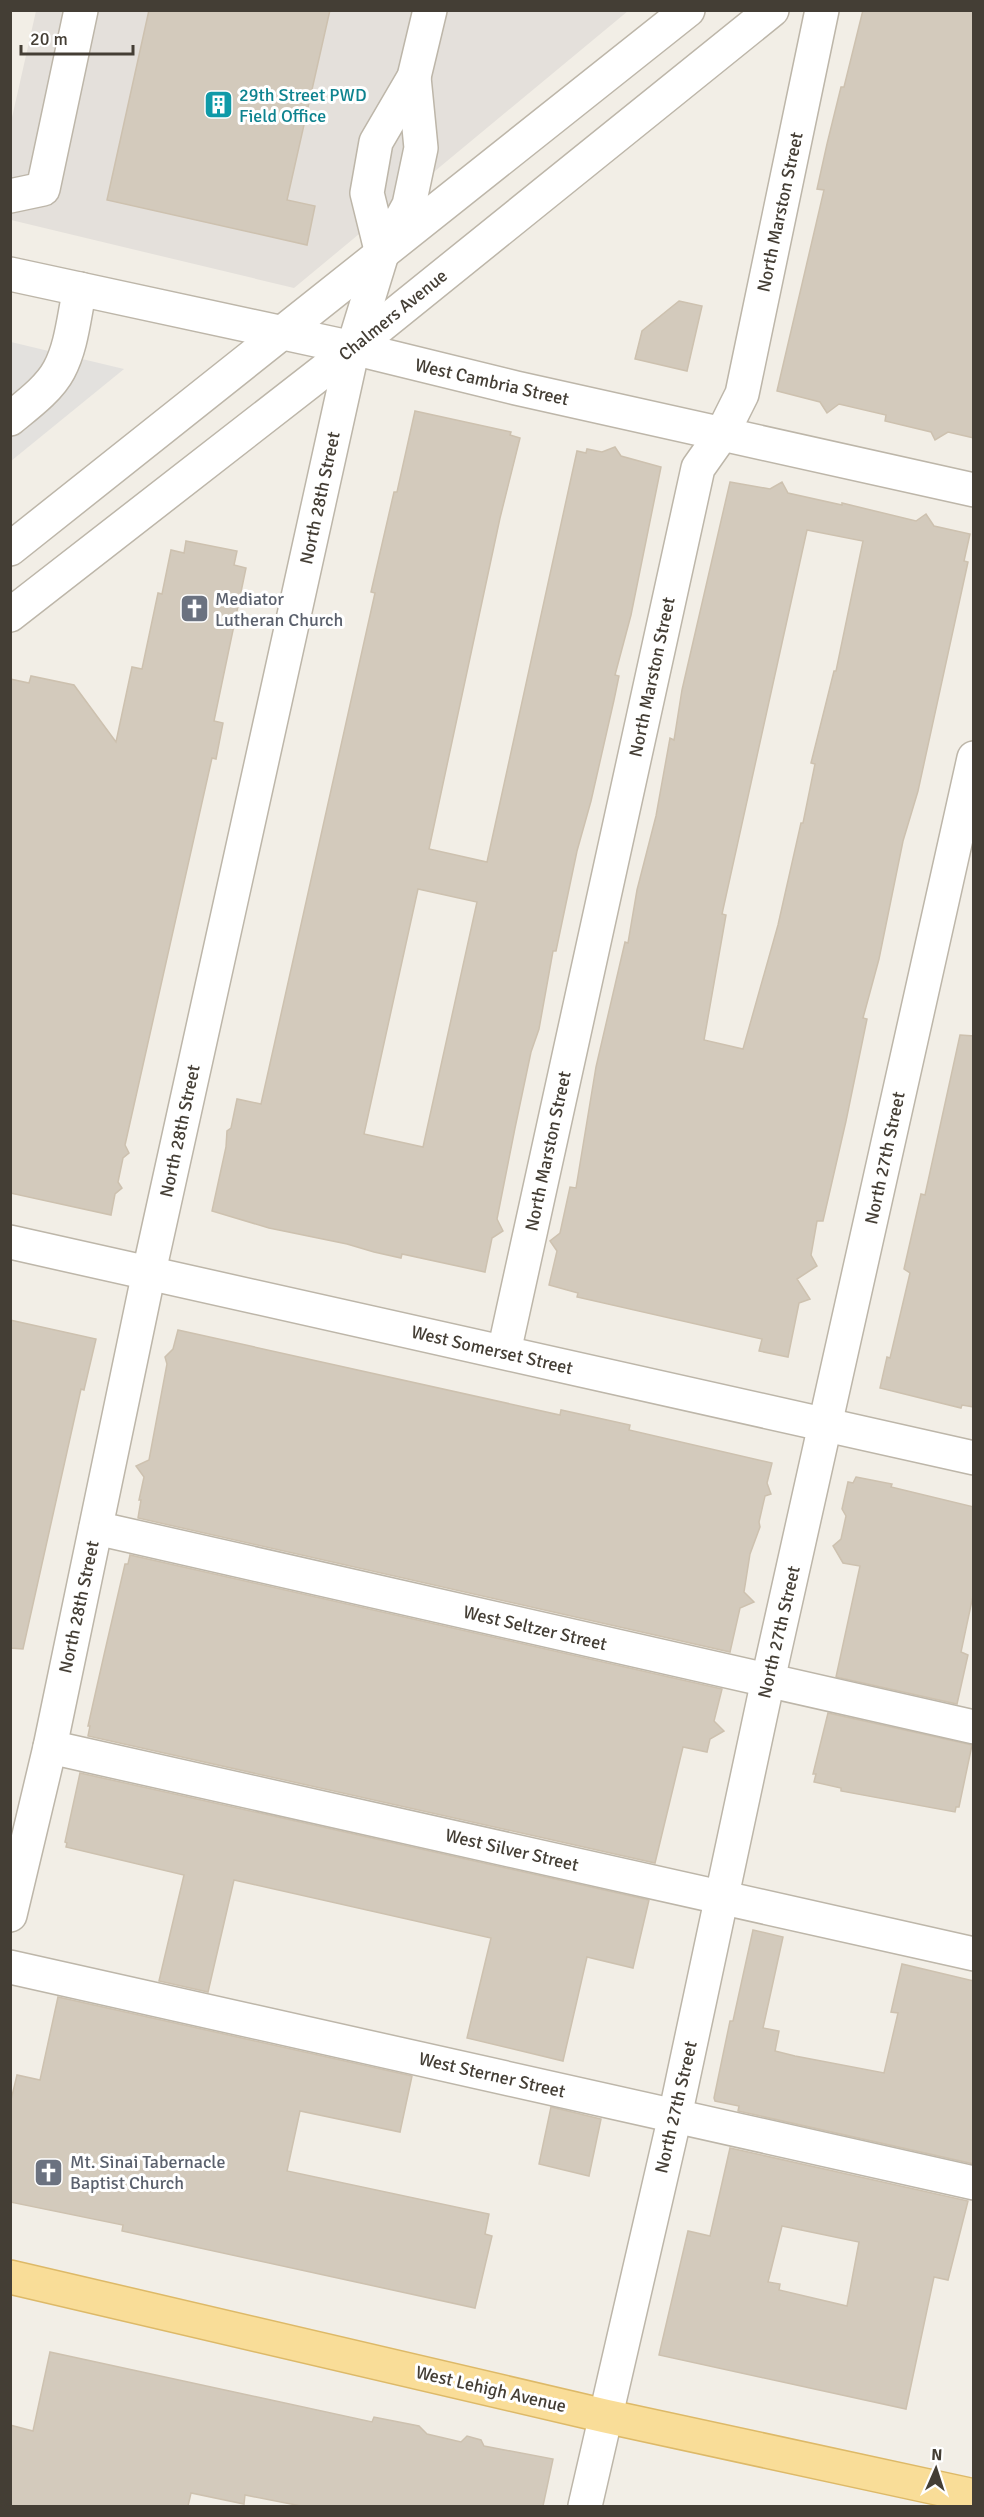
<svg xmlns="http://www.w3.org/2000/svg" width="984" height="2517" font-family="Signika,sans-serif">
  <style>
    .industrial { fill: #e4e0db }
    .parking { fill: #e3e1de }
    .building { fill: #d3cabc; stroke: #cdc1af; stroke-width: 1.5; fill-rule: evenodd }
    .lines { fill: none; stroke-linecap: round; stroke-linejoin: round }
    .minor-casing { stroke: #bdb6a9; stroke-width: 36 }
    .major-casing { stroke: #ddb968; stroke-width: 36 }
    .minor { stroke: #fff; stroke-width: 33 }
    .major { stroke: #f9dd98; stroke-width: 33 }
    .labels { text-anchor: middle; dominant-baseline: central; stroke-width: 6; stroke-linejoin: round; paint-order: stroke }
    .culture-label { font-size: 18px; fill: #0d838f; stroke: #fff; text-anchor: start }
    .street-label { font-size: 18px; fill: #443e35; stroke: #fff }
    .worship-label { font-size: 18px; fill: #5b616d; stroke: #fff; text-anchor: start }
  </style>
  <rect width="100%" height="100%" fill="#f2eee6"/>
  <!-- industrial -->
  <polygon class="industrial" points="36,11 149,11 107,200 306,244 315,206 287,200 330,11 628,11 294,288 11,220 11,122"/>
  <!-- parking -->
  <polygon class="parking" points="11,342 124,369 11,461"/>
  <!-- building -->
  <g class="building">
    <polygon points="149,10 330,10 287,200 315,206 307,245 107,200"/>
    <polygon points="863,10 974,10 974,438 948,432 935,440 931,432 885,421 886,415 839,404 827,413 820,402 777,391 824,190 817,189 827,144 841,87 844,87"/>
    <polygon points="679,301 702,306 687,371 635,359 642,331"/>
    <path d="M415 411 511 432 510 435 520 438 500 518 429 849 487 862 577 451 586 453 587 449 602 452 615 447 621 456 661 467 631 615 615 675 619 676 614 700 591 801 577 851 556 951H553L539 1029 531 1052 515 1128 497 1219 503 1231 492 1238 485 1272 402 1254 401 1258 374 1252 347 1244 269 1228 212 1211 226 1147 227 1131 231 1128 237 1099 261 1104 375 593 371 592 394 492H397ZM418 889 477 902 423 1147 364 1134Z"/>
    <path d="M730 482 770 489 782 482 788 493 842 505V503L916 521 926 514 934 526 970 534 964 561 968 562 918 791 903 841 879 959 863 1018 867 1019 846 1121 823 1221H817L811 1255 817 1266 797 1279 810 1299 799 1303 788 1357 759 1351 762 1339 577 1297 578 1293 549 1285 557 1251 550 1241 560 1233 570 1187 576 1188 596 1067 625 942 628 943 637 890 656 816 670 738 674 740 682 690ZM807 530 863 541 836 671H834L811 763 815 764 803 823H801L778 925 743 1049 704 1040 726 915 722 914Z"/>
    <polygon points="186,541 237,551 234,565 246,568 214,721 223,723 216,759 212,758 125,1145 129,1153 123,1158 118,1182 122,1188 115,1194 111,1215 10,1193 10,679 29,683 31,676 74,685 116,742 132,667 142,669 158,593 162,594 171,550 184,553"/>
    <polygon points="960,1035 974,1036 974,1407 962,1405 961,1408 880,1388 887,1357 890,1358 910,1273 904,1269 921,1194 925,1195"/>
    <polygon points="10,1320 96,1339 84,1390 81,1389 23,1649 10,1648"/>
    <polygon points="178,1330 560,1415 561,1410 598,1418 630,1425 629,1430 772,1463 767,1483 771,1494 765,1496 759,1522 760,1527 750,1554 744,1592 754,1602 740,1608 730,1652 138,1518 141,1500 139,1500 144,1477 136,1466 149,1460 167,1364 165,1357 173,1349"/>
    <polygon points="856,1477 892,1484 891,1487 974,1507 974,1591 961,1652 968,1655 957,1704 836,1677 860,1566 843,1563 833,1546 841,1539 846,1516 842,1509 848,1482 853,1483"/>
    <polygon points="130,1555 722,1689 714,1721 724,1731 710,1739 707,1752 683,1747 655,1863 88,1736 90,1726 88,1726 104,1655 125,1564 128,1564"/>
    <polygon points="828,1713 972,1745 959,1807 956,1807 955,1812 841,1791 841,1788 814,1782 816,1774 813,1774"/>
    <polygon points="80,1773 649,1900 633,1968 587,1957 563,2061 467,2038 491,1938 234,1880 208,1992 159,1981 184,1875 66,1847 67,1843 65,1842"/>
    <polygon points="753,1930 783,1937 763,2028 779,2031 775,2051 795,2056 884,2073 898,2013 891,2012 902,1964 974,1981 974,2164 738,2111 739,2106 715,2101 714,2098 730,2021 733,2021"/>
    <polygon points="58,1997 412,2076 400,2132 300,2111 287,2171 489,2214 485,2234 492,2236 475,2308 122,2231 123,2225 10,2202 10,2104 17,2075 40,2080"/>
    <polygon points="551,2107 601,2119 589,2176 539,2164"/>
    <path d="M730 2148 968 2201 948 2280 934 2277 906 2409 659 2355 688 2231 710 2236ZM782 2226 859 2242 847 2306 779 2290 780 2284 768 2282Z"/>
    <polygon points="50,2352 372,2422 374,2417 419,2426 427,2434 461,2442 467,2436 481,2440 484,2446 553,2459 543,2506 301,2506 245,2495 244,2504 191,2493 188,2506 10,2506 10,2425 33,2431"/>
  </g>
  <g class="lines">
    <defs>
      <g id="minor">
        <polyline points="10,196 43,189 81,10"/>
        <polyline points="382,254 367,193 376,142 414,77 430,10"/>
        <polyline points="10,274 353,348 516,388 974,490"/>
        <path d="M10 419C27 405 49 389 59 370 72 346 74 315 80 289"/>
        <polyline points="10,549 688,10"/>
        <polyline points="10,615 353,348 772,10"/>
        <polyline points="10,1242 974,1458"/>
        <polyline points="504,1352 698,468 722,434 742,394 822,10"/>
        <polyline points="96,1528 974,1727"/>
        <polyline points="50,1747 974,1954"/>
        <polyline points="10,1915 50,1747 149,1272 353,348 382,254 409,205 421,148 414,77"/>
        <polyline points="10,1967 974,2183"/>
        <polyline points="585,2506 675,2116 768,1680 974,758"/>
      </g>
      <polyline id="major" points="10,2277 605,2416 974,2496"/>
    </defs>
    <!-- minor casing -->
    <use href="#minor" class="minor-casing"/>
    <!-- major casing -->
    <use href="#major" class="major-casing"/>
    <!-- minor -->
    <use href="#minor" class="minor"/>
    <!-- major -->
    <use href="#major" class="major"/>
  </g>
  <!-- icons -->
  <defs>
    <symbol id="building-square" viewBox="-11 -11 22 22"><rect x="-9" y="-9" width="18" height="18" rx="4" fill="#0f9aa8" stroke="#fff"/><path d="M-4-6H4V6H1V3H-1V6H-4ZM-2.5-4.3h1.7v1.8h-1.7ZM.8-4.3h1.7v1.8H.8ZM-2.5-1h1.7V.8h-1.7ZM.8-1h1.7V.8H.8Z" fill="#fff"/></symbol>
    <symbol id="church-square" viewBox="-11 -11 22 22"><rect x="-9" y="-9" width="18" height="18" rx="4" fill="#6b7280" stroke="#fff"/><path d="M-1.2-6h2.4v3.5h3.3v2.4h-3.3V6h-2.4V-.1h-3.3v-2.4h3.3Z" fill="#fff"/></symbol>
  </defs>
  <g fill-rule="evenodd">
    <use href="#building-square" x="202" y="88" width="33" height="33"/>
    <use href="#church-square" x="178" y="592" width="33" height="33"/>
    <use href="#church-square" x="32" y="2156" width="33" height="33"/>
  </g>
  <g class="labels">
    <!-- culture labels -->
    <g class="culture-label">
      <text x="239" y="95">29th Street PWD<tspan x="239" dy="21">Field Office</tspan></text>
    </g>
    <!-- street labels -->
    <g class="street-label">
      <text transform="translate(780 212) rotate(-78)">North Marston Street</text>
      <text transform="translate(393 315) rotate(-39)">Chalmers Avenue</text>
      <text transform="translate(492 382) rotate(13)">West Cambria Street</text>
      <text transform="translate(320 498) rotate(-78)">North 28th Street</text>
      <text transform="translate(652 677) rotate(-78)">North Marston Street</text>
      <text transform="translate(180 1131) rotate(-78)">North 28th Street</text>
      <text transform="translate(548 1151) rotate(-78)">North Marston Street</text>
      <text transform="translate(885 1158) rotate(-78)">North 27th Street</text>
      <text transform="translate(492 1350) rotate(13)">West Somerset Street</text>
      <text transform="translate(79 1607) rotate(-78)">North 28th Street</text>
      <text transform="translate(535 1628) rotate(13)">West Seltzer Street</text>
      <text transform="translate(779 1632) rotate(-77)">North 27th Street</text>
      <text transform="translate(512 1850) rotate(13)">West Silver Street</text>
      <text transform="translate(492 2075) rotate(13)">West Sterner Street</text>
      <text transform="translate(676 2107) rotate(-77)">North 27th Street</text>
      <text transform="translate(491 2389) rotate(13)">West Lehigh Avenue</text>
    </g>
    <!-- worship labels -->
    <g class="worship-label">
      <text x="215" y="599">Mediator<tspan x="215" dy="21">Lutheran Church</tspan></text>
      <text x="70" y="2162">Mt. Sinai Tabernacle<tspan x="70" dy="21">Baptist Church</tspan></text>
    </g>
  </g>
  <!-- border -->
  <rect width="984" height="2517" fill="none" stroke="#443e35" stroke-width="24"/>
  <!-- north arrow -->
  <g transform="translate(936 2469) rotate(3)" stroke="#ffffff" stroke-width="4.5" paint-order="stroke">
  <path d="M0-4.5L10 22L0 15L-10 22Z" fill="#443e35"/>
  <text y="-9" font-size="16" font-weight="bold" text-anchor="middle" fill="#443e35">N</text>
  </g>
  <!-- scale -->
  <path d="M21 45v9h112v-9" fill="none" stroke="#443e35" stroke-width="3"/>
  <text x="30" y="45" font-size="18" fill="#443e35" stroke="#ffffff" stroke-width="4.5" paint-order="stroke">20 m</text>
</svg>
